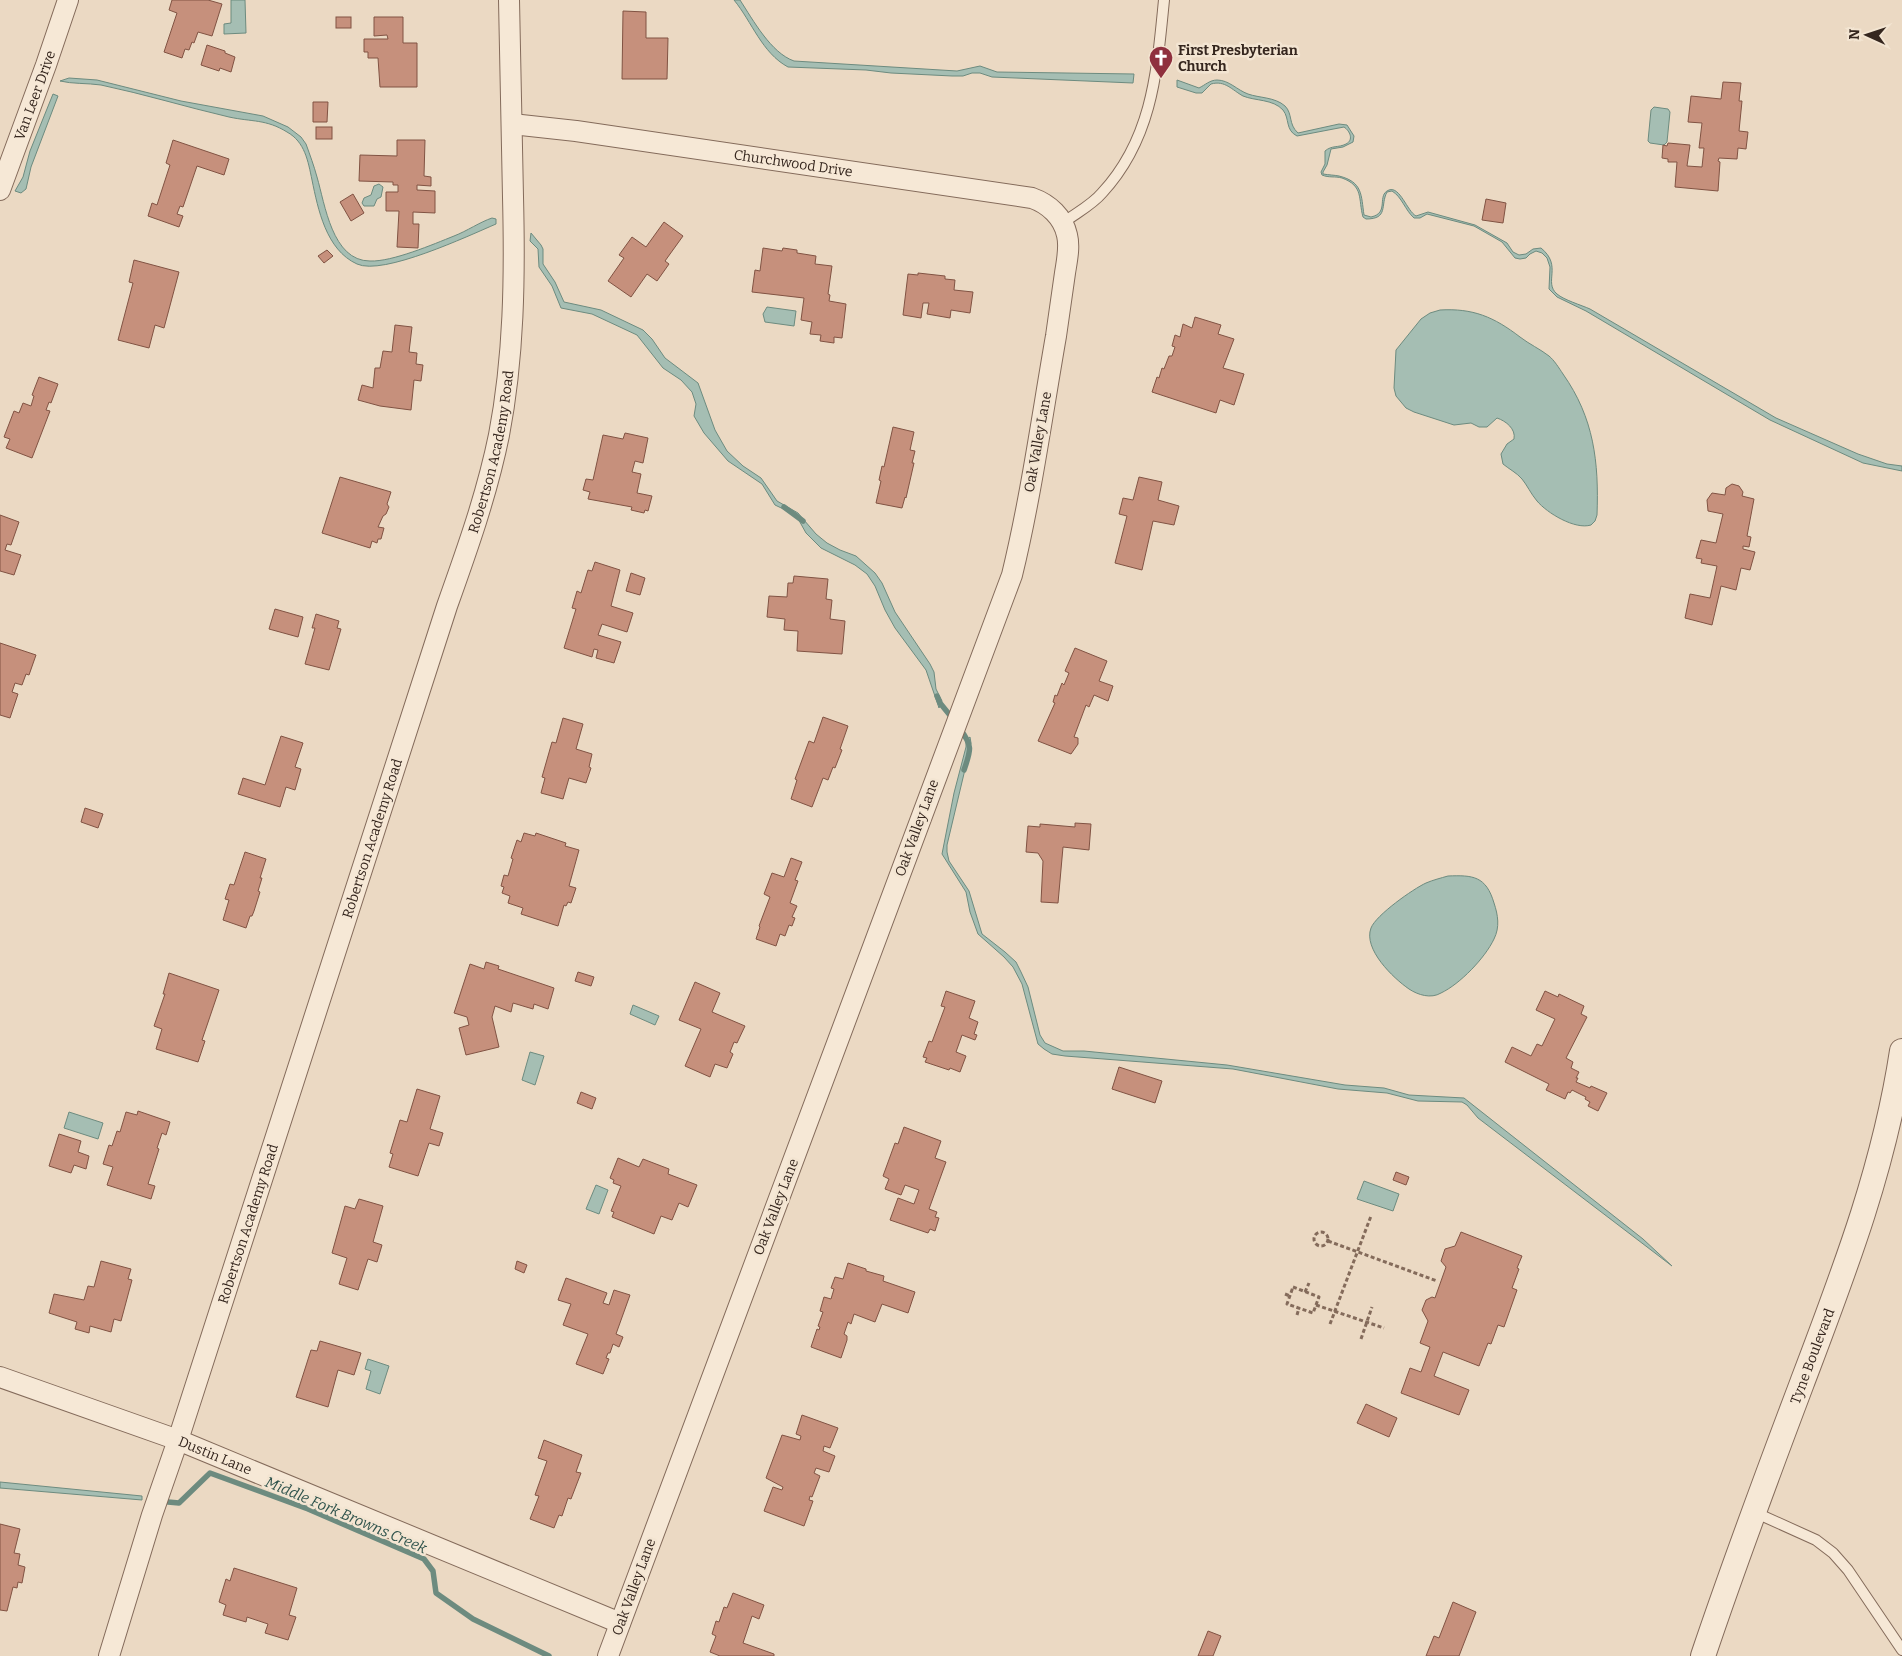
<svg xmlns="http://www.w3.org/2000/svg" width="1902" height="1656" font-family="Bitter,serif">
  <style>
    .water { fill: #a5beb3; stroke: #6d8b7f }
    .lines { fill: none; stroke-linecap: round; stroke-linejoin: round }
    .stream { stroke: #6d8b7f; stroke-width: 5.5 }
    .building { fill: #c6907c; stroke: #815343 }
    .service-casing { stroke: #846b5b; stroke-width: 12 }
    .minor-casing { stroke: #846b5b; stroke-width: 22 }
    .tertiary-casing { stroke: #846b5b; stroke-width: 26 }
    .path { stroke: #846b5b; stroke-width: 3; stroke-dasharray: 4 2.5; stroke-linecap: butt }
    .service { stroke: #f6e8d6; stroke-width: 10 }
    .minor { stroke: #f6e8d6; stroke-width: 20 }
    .tertiary { stroke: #f6e8d6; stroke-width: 24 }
    .labels { text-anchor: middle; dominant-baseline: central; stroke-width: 5; stroke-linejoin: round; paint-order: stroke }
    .poi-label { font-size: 14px; font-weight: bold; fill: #35261e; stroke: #f3e5d2; text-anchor: start }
    .street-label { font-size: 14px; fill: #35261e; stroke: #f3e5d2 }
    .water-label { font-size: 15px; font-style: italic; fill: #2f534c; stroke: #f3e5d2 }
  </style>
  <rect width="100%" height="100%" fill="#ebd9c3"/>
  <!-- water -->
  <g class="water">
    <polygon points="231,0 245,0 246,33 224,34 224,24 231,23"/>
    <path d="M734 0H740C753 20 771 53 794 61L957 71 980 66 997 72 1134 74 1133 83 992 77 980 73H972L963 76H952L891 73 866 70 788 67C762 53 752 22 734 0Z"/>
    <path d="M69 78 97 80 181 101 263 116 288 127 301 137 306 144C310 155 314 166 317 177 325 204 332 261 370 261 392 262 434 244 454 236 467 231 480 222 492 218L496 219V224C468 236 383 276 357 264 326 250 318 209 312 180 308 161 305 142 287 132 266 119 252 122 229 117 186 107 144 94 101 85 87 83 72 84 60 81Z"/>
    <path d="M1177 80 1199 88C1205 85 1210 80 1217 80 1229 80 1237 90 1248 94 1259 98 1275 97 1285 106 1293 114 1288 124 1298 133L1339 124 1347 125 1354 136 1353 142 1343 147 1331 149 1327 165 1323 172V174C1329 175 1334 175 1339 176 1363 182 1361 195 1364 215L1371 217C1390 213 1376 195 1389 190 1400 186 1407 211 1416 216L1428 212 1475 225 1507 243 1513 252 1519 255 1526 254 1533 249 1541 248C1563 266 1543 282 1557 294 1564 300 1581 305 1590 309L1776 418 1858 454 1887 464 1902 466V471L1863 463 1770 420 1586 311 1557 297 1549 289 1550 267 1547 258 1542 253 1536 251 1530 254 1526 258 1520 259 1515 258 1502 242 1474 226 1427 214 1420 218H1414C1405 210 1402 197 1392 191L1387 192C1380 205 1389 219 1366 219L1363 217C1358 199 1364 186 1342 178 1335 176 1329 178 1322 175L1321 172 1325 164V151C1332 145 1338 148 1346 144 1354 140 1350 131 1344 127L1297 136C1285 130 1290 119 1283 110 1273 99 1255 101 1243 96 1232 90 1225 80 1211 84L1202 93H1196L1177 87Z"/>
    <polygon points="53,94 58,96 31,167 26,189 21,193 15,191 23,177 30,151"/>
    <polygon points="1654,107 1668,109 1670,112 1667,142 1664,145 1650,143 1648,141 1651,110"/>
    <polygon points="379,184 383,187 381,197 377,199 374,206 364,206 362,203 364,198 371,195 374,186"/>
    <polygon points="531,233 541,245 543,249 543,264 555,282 564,302 601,310 643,330 652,339 665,358 698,383 715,430 727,451 743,466 761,478 777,501 798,513 816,534 827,543 840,550 856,556 875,573 882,583 895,612 930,664 934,672 936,689 942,701 939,708 926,670 895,628 885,610 875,586 867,574 855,565 821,548 806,533 796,515 775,505 762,484 728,461 704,433 694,416 696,404 692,392 681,380 663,368 637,335 592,314 561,308 552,286 539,267 538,249 530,241"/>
    <polygon points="767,307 796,311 794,326 765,322 763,314"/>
    <path d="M1440 310C1473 308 1494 317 1520 337 1529 344 1540 349 1549 356 1554 360 1559 368 1563 374 1594 418 1599 462 1597 515L1595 521 1591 525C1575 530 1547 513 1537 501 1531 494 1527 485 1522 479 1517 473 1509 469 1503 464L1501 454 1507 444 1514 439C1516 429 1506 421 1497 418L1487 427H1479L1471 423 1454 425 1414 412 1406 408 1396 396 1394 388 1396 350 1421 319 1430 313Z"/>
    <polygon points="970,737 971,743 967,761 947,845 947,852 949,861 969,891 982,934 1005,952 1016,962 1021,972 1028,987 1040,1035 1045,1043 1063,1051 1084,1051 1227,1065 1345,1085 1384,1088 1409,1095 1464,1098 1643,1239 1672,1266 1478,1118 1467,1105 1462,1102 1418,1101 1387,1093 1338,1089 1233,1069 1065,1056 1052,1054 1044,1049 1038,1044 1022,984 1013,967 1004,957 978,934 970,912 966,892 942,854 954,793 966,747 966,740"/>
    <path d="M1448 876C1473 875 1486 876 1494 903 1498 915 1500 927 1494 939 1485 958 1460 984 1441 993 1431 999 1418 995 1409 989 1393 978 1363 949 1371 928 1376 915 1413 889 1426 883 1433 880 1441 878 1448 876Z"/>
    <polygon points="633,1005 659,1016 655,1025 630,1014"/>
    <polygon points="530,1052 544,1056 535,1085 522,1080"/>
    <polygon points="69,1112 103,1123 98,1139 64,1128"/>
    <polygon points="1364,1181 1399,1194 1393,1211 1357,1199"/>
    <polygon points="596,1185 608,1190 599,1214 586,1209"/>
    <polygon points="368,1359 389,1366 380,1394 366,1389 371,1371 365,1369"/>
    <polygon points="0,1482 142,1496 142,1500 0,1488"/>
  </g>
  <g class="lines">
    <!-- stream -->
    <g class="stream">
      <polyline points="784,507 803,521"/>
      <polyline points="937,696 940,703 953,719"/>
      <path d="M960 729C973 746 971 750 964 770"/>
      <polyline points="168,1502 179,1503 210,1473 308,1509 424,1559 433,1571 436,1593 473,1619 549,1656"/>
    </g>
  </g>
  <!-- building -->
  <g class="building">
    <polygon points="172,0 208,0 222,4 212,36 198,32 194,43 192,42 189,50 185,49 182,58 164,52 177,13 169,10"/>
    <polygon points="623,11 646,12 646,38 668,38 667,79 622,79"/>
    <rect x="336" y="17" width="15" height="11"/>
    <polygon points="374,17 403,17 403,43 417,43 417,87 380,87 378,58 368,58 368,52 364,52 364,39 388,39 387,35 374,36"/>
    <polygon points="207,45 225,51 225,53 235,57 231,72 220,68 219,71 201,65"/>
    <polygon points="1723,82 1741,83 1739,101 1742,101 1739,131 1748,132 1746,149 1738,148 1737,159 1719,158 1718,161 1720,162 1718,191 1675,187 1677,162 1668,162 1668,159 1662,158 1663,145 1667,146 1668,143 1690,145 1687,166 1702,167 1704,148 1699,148 1702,123 1688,122 1691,96 1721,99"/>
    <polygon points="313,102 328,102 327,122 313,122"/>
    <rect x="316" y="127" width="16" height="12"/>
    <polygon points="173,140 229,159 224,175 197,166 183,207 180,206 177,214 183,216 179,227 148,216 152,203 157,205 170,165 166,163"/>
    <polygon points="397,140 425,140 424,176 431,177 431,186 417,185 417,190 435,191 435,213 413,212 413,224 419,224 418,248 397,247 399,211 386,211 386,192 398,192 398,185 393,185 393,182 359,181 360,155 397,156"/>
    <polygon points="353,194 364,213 351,221 340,202"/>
    <polygon points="1486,199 1506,203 1503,223 1482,220"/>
    <polygon points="664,222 683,236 665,261 669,264 657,281 647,274 631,297 608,281 624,258 619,255 632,237 646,247"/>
    <polygon points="763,248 782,251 783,248 797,250 797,253 816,256 815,264 832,266 828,294 830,295 829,301 846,304 842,338 834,337 834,343 820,341 821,335 810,334 812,322 801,320 804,298 752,292 755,270 760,271"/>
    <polygon points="327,250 333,256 324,263 318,256"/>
    <polygon points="134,260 179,272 164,328 155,325 149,348 118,340 133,283 129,282"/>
    <polygon points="918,273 945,276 945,279 955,280 954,290 973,292 970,313 951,310 950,318 927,314 929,303 923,303 921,318 903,315 908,274 918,275"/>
    <polygon points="1195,317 1221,325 1218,334 1234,339 1223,368 1244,374 1234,405 1220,400 1216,413 1152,392 1157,377 1159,378 1162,368 1164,369 1169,356 1172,356 1175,347 1172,346 1175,335 1180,337 1183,324 1192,328"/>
    <polygon points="395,325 412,327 409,352 417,353 416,364 423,365 421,381 414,380 411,410 380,406 358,400 362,385 373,388 375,368 380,368 383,351 392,352"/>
    <polygon points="39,377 58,384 51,403 49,402 46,410 50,411 32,458 6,448 10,439 4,437 14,411 19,413 23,403 31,406 34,396 32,395"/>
    <polygon points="893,427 914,432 910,450 915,451 912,463 914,463 906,498 905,497 902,508 876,503 881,481 879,480 882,466 884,467"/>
    <polygon points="625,433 648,438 643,463 635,461 632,472 641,474 637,493 652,496 648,511 645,510 644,513 631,510 632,507 588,499 590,492 583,490 586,479 593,480 603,435 623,439"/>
    <polygon points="340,477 391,492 387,504 389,507 386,514 383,516 378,527 384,528 381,539 378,539 377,543 372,541 370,548 322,533"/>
    <polygon points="1139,477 1162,482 1158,500 1179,506 1174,525 1153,521 1142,570 1115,563 1127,516 1119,514 1123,498 1133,500"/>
    <polygon points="1732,484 1739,486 1743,492 1742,496 1754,499 1747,536 1751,537 1749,547 1743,546 1743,549 1755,552 1750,570 1741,568 1736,590 1721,586 1712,625 1685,618 1690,594 1710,598 1717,566 1701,563 1702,559 1696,558 1701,540 1716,543 1723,514 1708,511 1707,500 1712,493 1725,495 1726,488"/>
    <polygon points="0,515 19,522 11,545 7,544 5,550 21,555 14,575 0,571"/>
    <polygon points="595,562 620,570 611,606 633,613 627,632 602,624 598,635 621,642 614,663 596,658 598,650 594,649 592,657 564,648 576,609 572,608 577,591 581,593 588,570 592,571"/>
    <polygon points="631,573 645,578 640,595 626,591"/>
    <polygon points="794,576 828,579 826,599 832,600 830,619 845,621 842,654 797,651 798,631 784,630 785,619 767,617 769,596 787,597 788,583 793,583"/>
    <polygon points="275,609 303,617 298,637 269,629"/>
    <polygon points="316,614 339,621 337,628 341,629 329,670 305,664 315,628 312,628"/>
    <polygon points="0,643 36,655 29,675 26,674 22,685 15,683 12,692 18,694 10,718 0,715"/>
    <polygon points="1075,648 1107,661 1099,681 1113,686 1108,701 1094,695 1089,707 1086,705 1074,737 1078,738 1078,744 1071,754 1038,741 1055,703 1053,702 1055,695 1057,696 1062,683 1064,685 1069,673 1065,671"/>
    <polygon points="823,717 848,726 840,749 842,750 835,768 833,767 828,780 823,778 812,807 791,799 797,780 795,779 809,741 814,743"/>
    <polygon points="563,718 583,724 576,749 592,754 589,767 591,768 586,783 569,778 563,799 541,793 545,778 542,777 552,742 556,743"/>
    <polygon points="281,736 303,743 295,767 301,769 295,790 286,787 280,807 238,794 243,778 265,785"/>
    <polygon points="85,808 103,814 98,828 81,822"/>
    <polygon points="1075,823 1091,824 1089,850 1063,847 1058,903 1041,902 1043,861 1038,853 1026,852 1028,826 1040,827 1040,824 1075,827"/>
    <polygon points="524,833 535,836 536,833 566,843 565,846 579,850 569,886 576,888 571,903 568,902 566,906 564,905 558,926 521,914 523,908 508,903 510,896 502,893 504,887 501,886 504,875 508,876 513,859 511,858 517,840 521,842"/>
    <polygon points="245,852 266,859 260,878 262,878 258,891 260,892 254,911 252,916 250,916 246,928 223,920 229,900 225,899 230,884 234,885"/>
    <polygon points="791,858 802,862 795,880 798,881 790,903 797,906 792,917 795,918 792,926 789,925 785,936 780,934 776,946 756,939 760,927 759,926 770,897 764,894 772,873 784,877"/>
    <polygon points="486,962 499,966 498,969 554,988 548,1009 534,1004 533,1009 513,1003 511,1012 495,1006 492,1017 499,1047 466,1055 459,1028 469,1025 467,1017 454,1013 470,964 484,969"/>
    <polygon points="578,972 594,977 591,986 575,981"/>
    <polygon points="169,973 219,990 202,1040 205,1041 198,1062 156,1049 162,1029 154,1026 165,994 163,994"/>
    <polygon points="695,982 720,993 712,1012 745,1026 737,1043 734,1042 730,1052 733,1054 727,1068 715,1064 710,1077 685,1066 701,1029 679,1020"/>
    <polygon points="946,991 975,1001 969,1018 978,1022 974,1034 977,1035 975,1040 962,1035 956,1052 966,1056 960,1072 950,1068 949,1070 925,1062 927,1058 923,1057 929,1041 932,1042 945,1007 941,1006"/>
    <polygon points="1545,991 1558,997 1559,994 1584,1006 1581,1014 1587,1017 1566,1058 1573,1062 1571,1068 1579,1072 1576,1078 1578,1078 1576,1082 1590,1088 1591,1086 1607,1093 1598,1111 1588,1106 1590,1102 1585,1099 1586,1097 1572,1090 1570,1093 1568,1092 1565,1099 1546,1090 1549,1084 1505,1062 1512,1047 1531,1056 1537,1044 1542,1046 1555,1019 1536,1010"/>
    <polygon points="1119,1067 1162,1081 1155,1103 1112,1089"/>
    <polygon points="417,1089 440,1096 430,1129 443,1133 439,1146 429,1143 418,1176 389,1167 393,1154 390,1153 400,1120 407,1122"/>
    <polygon points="581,1092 596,1098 592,1109 577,1103"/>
    <polygon points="138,1111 170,1122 166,1135 162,1133 157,1148 159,1149 148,1184 155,1186 151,1199 107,1185 113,1167 103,1164 109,1145 112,1146 117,1131 120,1132 126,1112 137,1115"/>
    <polygon points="904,1127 941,1141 935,1158 946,1162 929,1209 937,1212 935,1217 939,1218 935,1231 930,1229 928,1233 890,1220 898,1198 914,1204 919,1190 905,1185 901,1195 885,1189 889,1179 883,1176 895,1143 898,1144"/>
    <polygon points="59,1134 81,1141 78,1152 89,1156 86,1169 74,1165 71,1173 49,1166"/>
    <polygon points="618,1158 639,1167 643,1159 669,1169 668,1174 697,1185 688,1207 679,1203 672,1220 661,1216 654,1234 612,1217 614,1212 611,1211 621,1186 613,1183 614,1180 610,1178"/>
    <polygon points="1396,1172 1409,1177 1406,1185 1393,1180"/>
    <polygon points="359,1199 383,1206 373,1242 382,1245 377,1262 368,1259 358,1290 339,1284 347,1258 332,1253 345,1206 355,1209"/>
    <polygon points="1461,1232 1522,1256 1517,1268 1519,1269 1512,1288 1517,1290 1504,1327 1498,1325 1491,1344 1488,1343 1479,1366 1443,1352 1434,1376 1469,1390 1459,1415 1401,1393 1410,1368 1421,1372 1430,1347 1420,1343 1428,1321 1422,1310 1426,1300 1432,1297 1435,1298 1446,1267 1441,1261 1445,1249 1455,1246"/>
    <polygon points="101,1261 131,1269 128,1279 132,1280 121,1321 114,1319 111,1332 90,1326 89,1333 75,1329 77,1322 49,1313 54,1294 84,1300 88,1286 94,1287"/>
    <polygon points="517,1261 527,1265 524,1273 515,1269"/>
    <polygon points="848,1263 866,1269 866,1271 884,1276 883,1281 915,1292 908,1313 882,1304 875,1322 854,1314 851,1324 848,1322 844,1334 847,1336 847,1340 841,1358 811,1347 817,1329 819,1330 820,1327 818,1326 823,1312 820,1311 824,1297 831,1299 834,1289 831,1288 835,1277 843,1279"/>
    <polygon points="566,1278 607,1293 603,1303 609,1305 614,1290 630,1295 616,1334 623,1337 619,1347 613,1344 610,1353 608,1353 606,1358 609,1359 603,1374 576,1364 588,1334 563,1325 571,1304 558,1300"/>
    <polygon points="320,1341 361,1353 354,1375 338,1370 328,1407 296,1397 311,1350 317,1351"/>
    <polygon points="1366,1404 1397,1418 1389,1437 1357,1423"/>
    <polygon points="802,1415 838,1428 830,1448 824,1446 823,1451 835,1456 829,1472 816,1468 814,1473 820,1476 812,1497 810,1496 809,1500 813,1501 804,1526 764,1511 773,1487 782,1490 783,1487 766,1478 782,1435 800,1440 801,1436 796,1434"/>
    <polygon points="544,1440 582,1455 576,1472 581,1473 571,1499 568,1498 562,1516 559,1515 554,1528 530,1519 539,1496 535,1495 547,1461 538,1458"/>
    <polygon points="0,1524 20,1529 14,1553 20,1554 18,1565 25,1567 22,1583 18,1582 17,1588 13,1587 7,1611 0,1610"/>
    <polygon points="234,1568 297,1588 289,1615 296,1617 288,1640 265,1633 268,1624 247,1617 246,1622 223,1615 226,1605 219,1602 226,1579 230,1581"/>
    <polygon points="733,1593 764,1605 759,1619 752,1616 743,1643 774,1654 774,1656 720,1656 710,1652 716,1636 712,1634 716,1621 719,1622 724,1607 727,1608"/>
    <polygon points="1453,1602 1476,1612 1459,1656 1426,1656 1434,1636 1439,1638"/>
    <polygon points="1208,1631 1221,1636 1213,1656 1198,1656"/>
  </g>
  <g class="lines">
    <defs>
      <g id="service">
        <path d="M1063 223C1076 213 1092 205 1102 193 1153 138 1157 70 1164 0"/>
        <polyline points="1754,1512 1816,1540 1833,1553 1848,1570 1902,1650"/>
      </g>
      <g id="minor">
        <path id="s1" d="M512 124 576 131 1032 198C1049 204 1063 217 1067 235 1070 247 1067 260 1065 273 1062 294 1059 315 1056 336 1042 416 1031 497 1012 575L608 1656"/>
        <path id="s2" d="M0 190 46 65 68 0"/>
        <path id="s3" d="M0 1377 178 1440 620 1623"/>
        <path id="s4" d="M109 1656 152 1515 178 1440 447 606C467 550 487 494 499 435 514 357 515 277 513 197 512 131 510 66 509 0"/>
      </g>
      <g id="tertiary">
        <path id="s5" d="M1703 1656C1734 1564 1768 1473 1802 1383 1844 1272 1884 1169 1902 1051"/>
      </g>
    </defs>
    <!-- service casing -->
    <use href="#service" class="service-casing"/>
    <!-- minor casing -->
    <use href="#minor" class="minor-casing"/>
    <!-- tertiary casing -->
    <use href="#tertiary" class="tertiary-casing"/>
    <!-- path -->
    <g class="path">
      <circle cx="1321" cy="1239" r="7"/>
      <polyline points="1328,1241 1437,1281"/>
      <polygon points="1293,1287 1319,1297 1313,1313 1287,1304"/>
      <polyline points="1305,1292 1309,1283"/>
      <polyline points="1285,1294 1290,1296"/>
      <polyline points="1316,1305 1384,1328"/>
      <polyline points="1297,1315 1299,1308"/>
      <polyline points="1330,1324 1371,1216"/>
      <polyline points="1361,1339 1372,1307"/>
    </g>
    <!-- service -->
    <use href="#service" class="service"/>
    <!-- minor -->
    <use href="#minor" class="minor"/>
    <!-- tertiary -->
    <use href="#tertiary" class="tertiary"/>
  </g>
  <!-- icons -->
  <defs>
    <symbol id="church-pin" viewBox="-11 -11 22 30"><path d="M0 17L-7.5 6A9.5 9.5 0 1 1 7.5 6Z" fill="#8f303e" stroke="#f3e5d2"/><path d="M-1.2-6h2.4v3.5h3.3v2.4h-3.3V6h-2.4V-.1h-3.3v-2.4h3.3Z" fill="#fff"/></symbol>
  </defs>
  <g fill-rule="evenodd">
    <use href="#church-pin" x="1147" y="44" width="28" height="38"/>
  </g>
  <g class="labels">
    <!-- poi labels -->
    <g class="poi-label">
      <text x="1178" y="50">First Presbyterian<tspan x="1178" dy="16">Church</tspan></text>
    </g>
    <!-- street labels -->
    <g class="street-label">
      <text stroke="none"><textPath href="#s2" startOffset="101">Van Leer Drive</textPath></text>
      <text stroke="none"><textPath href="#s1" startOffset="284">Churchwood Drive</textPath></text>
      <text transform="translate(1038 442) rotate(-80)">Oak Valley Lane</text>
      <text stroke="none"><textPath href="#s4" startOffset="1264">Robertson Academy Road</textPath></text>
      <text transform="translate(917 828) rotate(-70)">Oak Valley Lane</text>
      <text stroke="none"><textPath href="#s4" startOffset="859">Robertson Academy Road</textPath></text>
      <text transform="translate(776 1207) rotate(-69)">Oak Valley Lane</text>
      <text stroke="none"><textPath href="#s4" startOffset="454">Robertson Academy Road</textPath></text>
      <text stroke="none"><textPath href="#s5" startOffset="319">Tyne Boulevard</textPath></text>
      <text stroke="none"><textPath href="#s3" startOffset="229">Dustin Lane</textPath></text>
      <text transform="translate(634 1587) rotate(-70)">Oak Valley Lane</text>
    </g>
    <!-- water labels -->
    <g class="water-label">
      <text transform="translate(346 1515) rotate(23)">Middle Fork Browns Creek</text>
    </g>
  </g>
  <!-- north arrow -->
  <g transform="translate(1867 35) rotate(273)" stroke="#f3e5d2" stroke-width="4" paint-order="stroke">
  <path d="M0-4L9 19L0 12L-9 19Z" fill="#35261e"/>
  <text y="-8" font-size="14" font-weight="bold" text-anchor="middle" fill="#35261e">N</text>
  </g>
</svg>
